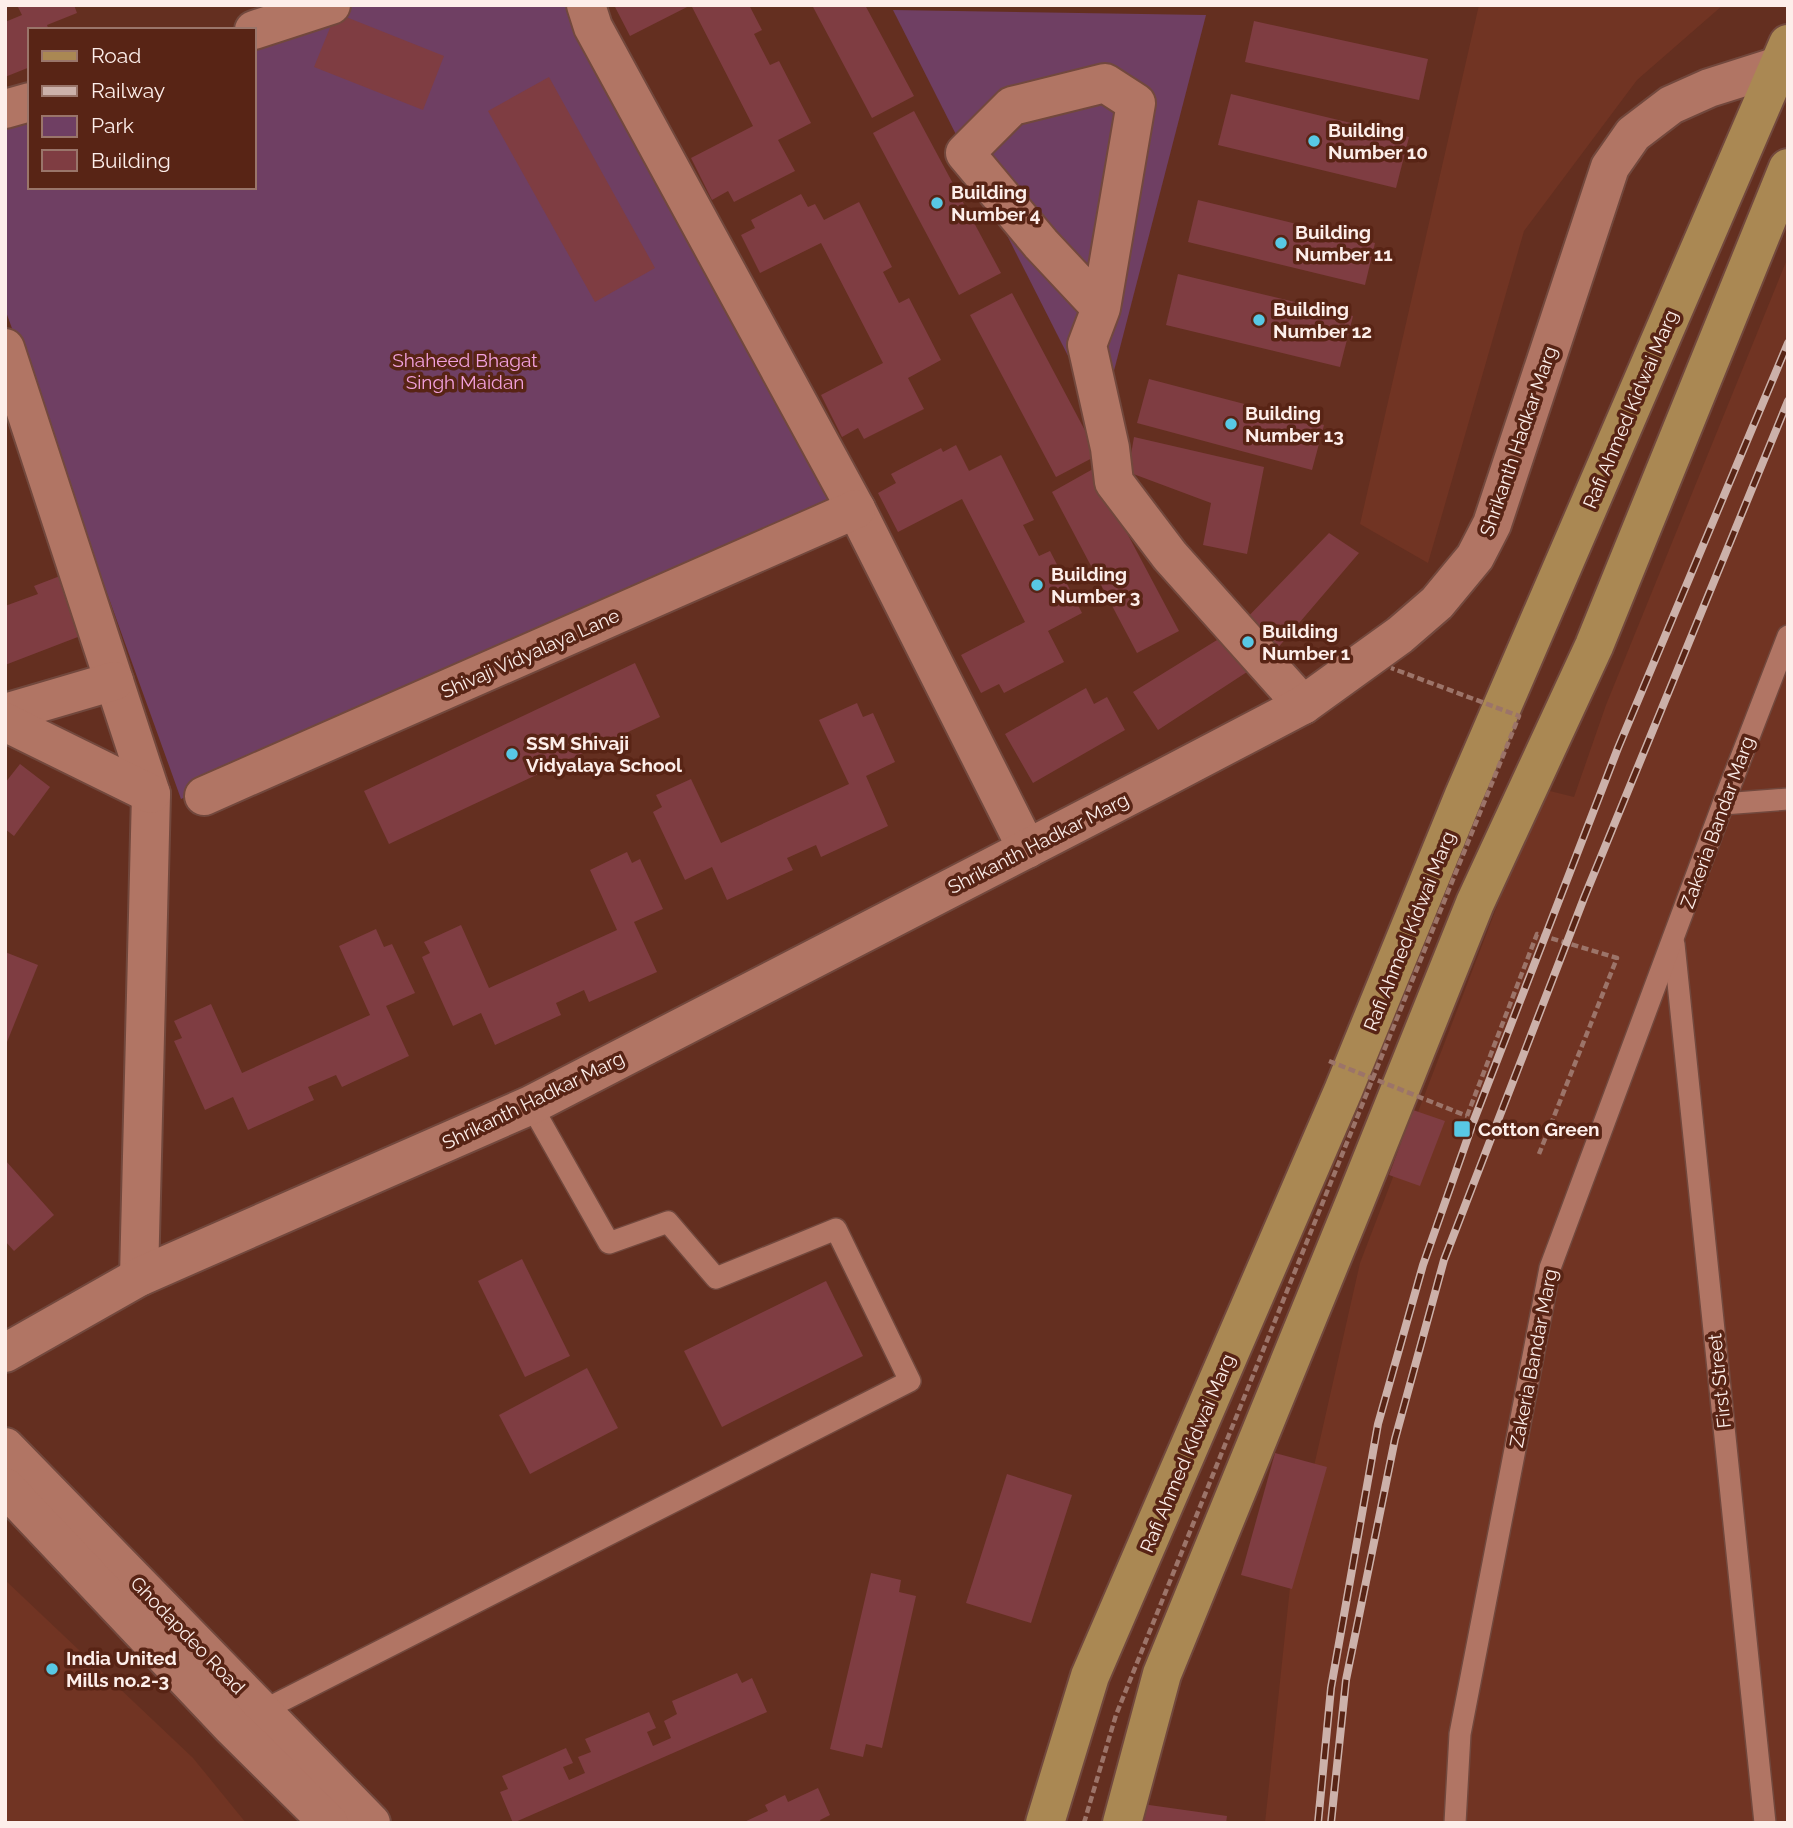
<svg xmlns="http://www.w3.org/2000/svg" width="1793" height="1828" font-family="Raleway,sans-serif">
  <style>
    .built { fill: #713423 }
    .green { fill: #6f3f63 }
    .building { fill: #7f3d42 }
    .lines { fill: none; stroke-linecap: round; stroke-linejoin: round }
    .lane-casing { stroke: #72483d; stroke-width: 24 }
    .street-casing { stroke: #72483d; stroke-width: 42 }
    .secondary-casing { stroke: #72483d; stroke-width: 42 }
    .primary-casing { stroke: #72483d; stroke-width: 42 }
    .path { stroke: #9c7469; stroke-width: 4.5; stroke-dasharray: 7 3.5; stroke-linecap: butt }
    .lane { stroke: #b17564; stroke-width: 21 }
    .street { stroke: #b17564; stroke-width: 38 }
    .secondary { stroke: #b17564; stroke-width: 38 }
    .primary { stroke: #aa8853; stroke-width: 38 }
    .rail-casing { stroke: #ccb1aa; stroke-width: 8 }
    .rail { stroke: #582415; stroke-width: 5; stroke-dasharray: 16; stroke-linecap: butt }
    .path-bridge { stroke: #9c7469; stroke-width: 4.5; stroke-dasharray: 7 3.5; stroke-linecap: butt }
    .poi-dot { fill: #58c8e4; stroke: #582415; stroke-width: 2.5 }
    .labels { text-anchor: middle; dominant-baseline: central; stroke-width: 7; stroke-linejoin: round; paint-order: stroke }
    .poi-label { font-size: 19px; font-weight: bold; fill: #fdeeea; stroke: #582415; text-anchor: start }
    .park-label { font-size: 19px; fill: #f2a1dd; stroke: #582415 }
    .street-label { font-size: 19px; fill: #fdeeea; stroke: #582415 }
  </style>
  <rect width="100%" height="100%" fill="#642f20"/>
  <!-- built -->
  <g class="built">
    <polygon points="1479,5 1723,5 1637,80 1524,231 1428,563 1360,524"/>
    <polygon points="1788,257 1788,1823 1265,1823 1293,1559 1360,1263 1542,789 1574,797 1606,705"/>
    <polygon points="5,1580 193,1758 246,1823 5,1823"/>
  </g>
  <!-- green -->
  <g class="green">
    <polygon points="351,5 590,5 848,507 181,799 5,309 5,116 30,108 30,187 254,187 254,36"/>
    <polygon points="893,10 1206,15 1101,421"/>
  </g>
  <!-- building -->
  <g class="building">
    <polygon points="17,5 74,5 77,13 47,25 49,30 30,30 30,67 5,77 5,22 22,15"/>
    <polygon points="614,5 749,5 762,30 754,34 770,65 779,61 811,123 778,140 795,171 734,202 728,191 712,200 691,158 753,126 691,5 630,36"/>
    <polygon points="812,5 865,5 914,96 872,118"/>
    <polygon points="336,13 444,56 423,110 314,67"/>
    <polygon points="1254,21 1428,59 1419,100 1245,62"/>
    <polygon points="549,77 655,268 595,302 488,111"/>
    <polygon points="1231,94 1409,137 1396,188 1218,145"/>
    <polygon points="914,111 1001,273 959,295 873,133"/>
    <polygon points="801,194 808,207 815,204 824,220 859,202 892,267 883,272 899,303 909,298 941,360 908,378 924,409 864,439 858,428 842,437 821,395 883,363 821,243 760,273 741,235 755,228 751,220"/>
    <polygon points="1198,200 1375,243 1365,285 1188,242"/>
    <polygon points="1178,274 1353,316 1340,367 1166,325"/>
    <polygon points="1012,293 1098,455 1056,477 970,315"/>
    <polygon points="1149,379 1324,425 1312,470 1137,423"/>
    <polygon points="1134,437 1264,467 1247,554 1203,545 1211,503 1128,472"/>
    <polygon points="956,445 969,471 1001,455 1034,520 1023,525 1039,556 1050,551 1082,613 1048,631 1064,662 1004,693 999,684 981,693 961,655 1025,622 962,499 898,532 878,493 896,483 891,474 941,448 943,452"/>
    <polygon points="1093,469 1179,631 1137,653 1052,492"/>
    <polygon points="1329,533 1359,553 1270,657 1158,730 1133,692 1238,627"/>
    <polygon points="60,576 83,635 5,665 5,606 38,594 34,586"/>
    <polygon points="635,663 660,717 389,844 364,791"/>
    <polygon points="1086,688 1094,704 1107,697 1125,730 1033,783 1005,734"/>
    <polygon points="857,703 863,717 873,713 895,762 866,776 888,826 821,857 816,845 787,858 793,870 727,900 712,867 685,880 653,812 662,807 656,795 691,779 721,843 849,784 819,720"/>
    <polygon points="20,764 50,787 14,836 5,829 5,783"/>
    <polygon points="627,852 632,863 640,859 663,909 634,922 657,972 589,1002 584,990 556,1003 561,1015 495,1045 481,1013 453,1026 422,957 430,953 424,942 461,925 489,988 617,930 590,870"/>
    <polygon points="376,929 384,947 392,944 415,993 386,1006 409,1056 342,1087 336,1075 308,1087 314,1100 248,1130 233,1097 205,1110 174,1041 182,1038 174,1021 211,1004 242,1073 370,1015 339,946"/>
    <polygon points="5,952 38,965 5,1047"/>
    <polygon points="1413,1110 1445,1121 1420,1186 1389,1175"/>
    <polygon points="5,1160 54,1215 14,1251 5,1241"/>
    <polygon points="522,1259 570,1356 525,1377 478,1281"/>
    <polygon points="826,1281 863,1356 722,1427 684,1351"/>
    <polygon points="587,1368 618,1428 530,1474 499,1415"/>
    <polygon points="1275,1453 1327,1467 1292,1589 1241,1575"/>
    <polygon points="1007,1474 1072,1495 1031,1623 966,1603"/>
    <polygon points="871,1573 901,1580 899,1592 916,1596 882,1748 866,1744 863,1757 830,1749"/>
    <polygon points="737,1673 742,1683 752,1678 767,1712 513,1823 500,1792 508,1789 502,1776 566,1748 573,1763 563,1767 569,1780 585,1773 578,1757 591,1752 585,1739 649,1712 656,1728 647,1732 653,1746 671,1738 664,1721 677,1714 672,1701"/>
    <polygon points="818,1788 830,1815 820,1820 821,1823 742,1823 768,1811 765,1805 785,1795 788,1802"/>
    <polygon points="1135,1803 1227,1816 1226,1823 1133,1823"/>
  </g>
  <g class="lines">
    <defs>
      <g id="lane">
        <polyline points="1723,804 1788,799"/>
        <polyline points="1674,944 1765,1823"/>
        <polyline points="262,1711 910,1381 836,1229 716,1278 668,1222 609,1243 531,1105"/>
        <polyline points="1455,1823 1460,1734 1550,1268 1723,804 1788,636"/>
      </g>
      <g id="street">
        <polyline points="586,5 593,27 856,509 1027,849"/>
        <polyline points="254,30 331,5"/>
        <polyline points="5,109 30,102"/>
        <polyline points="1101,308 1136,103 1105,83 1012,106 965,153 1041,244 1101,308 1087,345 1110,448 1114,482 1170,556 1303,705"/>
        <polyline points="5,348 151,794 139,1277"/>
        <polyline points="5,713 114,681"/>
        <polyline points="5,722 151,794"/>
        <polyline points="204,796 856,509"/>
      </g>
      <g id="secondary">
        <polyline points="5,1353 139,1277 531,1105 1156,782 1303,705 1400,635 1437,603 1475,557 1492,524 1610,167 1633,134 1671,105 1709,88 1788,63"/>
        <polyline points="5,1447 371,1823"/>
        <polyline points="5,1487 231,1726 329,1823"/>
      </g>
      <g id="primary">
        <polyline points="1045,1823 1090,1676 1343,1091 1464,795 1788,44"/>
        <polyline points="1122,1823 1162,1674 1356,1199 1475,903 1594,646 1788,168"/>
      </g>
    </defs>
    <!-- lane casing -->
    <use href="#lane" class="lane-casing"/>
    <!-- street casing -->
    <use href="#street" class="street-casing"/>
    <!-- secondary casing -->
    <use href="#secondary" class="secondary-casing"/>
    <!-- primary casing -->
    <use href="#primary" class="primary-casing"/>
    <!-- path -->
    <polyline class="path" points="1467,1116 1537,934 1617,958 1539,1154"/>
    <!-- lane -->
    <use href="#lane" class="lane"/>
    <!-- street -->
    <use href="#street" class="street"/>
    <!-- secondary -->
    <use href="#secondary" class="secondary"/>
    <!-- primary -->
    <use href="#primary" class="primary"/>
    <defs>
      <g id="rail">
        <polyline points="1318,1823 1331,1688 1378,1424 1423,1265 1474,1120 1618,748 1788,343"/>
        <polyline points="1331,1823 1346,1680 1395,1439 1444,1260 1584,898 1788,401"/>
      </g>
    </defs>
    <!-- rail casing -->
    <use href="#rail" class="rail-casing"/>
    <!-- rail -->
    <use href="#rail" class="rail"/>
    <!-- path-bridge -->
    <g class="path-bridge">
      <polyline points="1329,1061 1467,1116"/>
      <polyline points="1084,1823 1116,1715 1519,716 1391,668"/>
    </g>
  </g>
  <!-- markers -->
  <g class="poi-dot">
    <circle cx="1314" cy="141" r="7"/>
    <circle cx="937" cy="203" r="7"/>
    <circle cx="1281" cy="243" r="7"/>
    <circle cx="1259" cy="320" r="7"/>
    <circle cx="1231" cy="424" r="7"/>
    <circle cx="1037" cy="585" r="7"/>
    <circle cx="1248" cy="642" r="7"/>
    <circle cx="512" cy="754" r="7"/>
    <rect x="1453" y="1120" width="18" height="18" rx="3.5"/>
    <circle cx="52" cy="1669" r="7"/>
  </g>
  <g class="labels">
    <!-- poi labels -->
    <g class="poi-label">
      <text x="1328" y="130">Building<tspan x="1328" dy="22">Number 10</tspan></text>
      <text x="951" y="192">Building<tspan x="951" dy="22">Number 4</tspan></text>
      <text x="1295" y="232">Building<tspan x="1295" dy="22">Number 11</tspan></text>
      <text x="1273" y="309">Building<tspan x="1273" dy="22">Number 12</tspan></text>
      <text x="1245" y="413">Building<tspan x="1245" dy="22">Number 13</tspan></text>
      <text x="1051" y="574">Building<tspan x="1051" dy="22">Number 3</tspan></text>
      <text x="1262" y="631">Building<tspan x="1262" dy="22">Number 1</tspan></text>
      <text x="526" y="743">SSM Shivaji<tspan x="526" dy="22">Vidyalaya School</tspan></text>
      <text x="1478" y="1129">Cotton Green</text>
      <text x="66" y="1658">India United<tspan x="66" dy="22">Mills no.2-3</tspan></text>
    </g>
    <!-- park labels -->
    <g class="park-label">
      <text x="465" y="360">Shaheed Bhagat<tspan x="465" dy="22">Singh Maidan</tspan></text>
    </g>
    <!-- street labels -->
    <g class="street-label">
      <text transform="translate(1630 409) rotate(-67)">Rafi Ahmed Kidwai Marg</text>
      <text transform="translate(1518 441) rotate(-71)">Shrikanth Hadkar Marg</text>
      <text transform="translate(530 653) rotate(-24)">Shivaji Vidyalaya Lane</text>
      <text transform="translate(1717 822) rotate(-70)">Zakeria Bandar Marg</text>
      <text transform="translate(1038 843) rotate(-27)">Shrikanth Hadkar Marg</text>
      <text transform="translate(1409 931) rotate(-68)">Rafi Ahmed Kidwai Marg</text>
      <text transform="translate(533 1100) rotate(-26)">Shrikanth Hadkar Marg</text>
      <text transform="translate(1533 1358) rotate(-79)">Zakeria Bandar Marg</text>
      <text transform="translate(1719 1381) rotate(-96)">First Street</text>
      <text transform="translate(1187 1453) rotate(-67)">Rafi Ahmed Kidwai Marg</text>
      <text transform="translate(188 1635) rotate(46)">Ghodapdeo Road</text>
    </g>
  </g>
  <!-- border -->
  <rect width="1793" height="1828" fill="none" stroke="#fdeeea" stroke-width="14"/>
  <!-- legend -->
  <rect x="28" y="28" width="228" height="161" fill="#582415" stroke="#9a756a" stroke-width="2"/>
  <rect x="42" y="51" width="35" height="10" fill="#aa8853" stroke="#9a756a" stroke-width="2"/>
  <text x="91" y="63" font-size="21" fill="#fdeeea">Road</text>
  <rect x="42" y="86" width="35" height="10" fill="#ccb1aa" stroke="#9a756a" stroke-width="2"/>
  <text x="91" y="98" font-size="21" fill="#fdeeea">Railway</text>
  <rect x="42" y="116" width="35" height="21" fill="#6f3f63" stroke="#9a756a" stroke-width="2"/>
  <text x="91" y="133" font-size="21" fill="#fdeeea">Park</text>
  <rect x="42" y="150" width="35" height="21" fill="#7f3d42" stroke="#9a756a" stroke-width="2"/>
  <text x="91" y="168" font-size="21" fill="#fdeeea">Building</text>
</svg>
